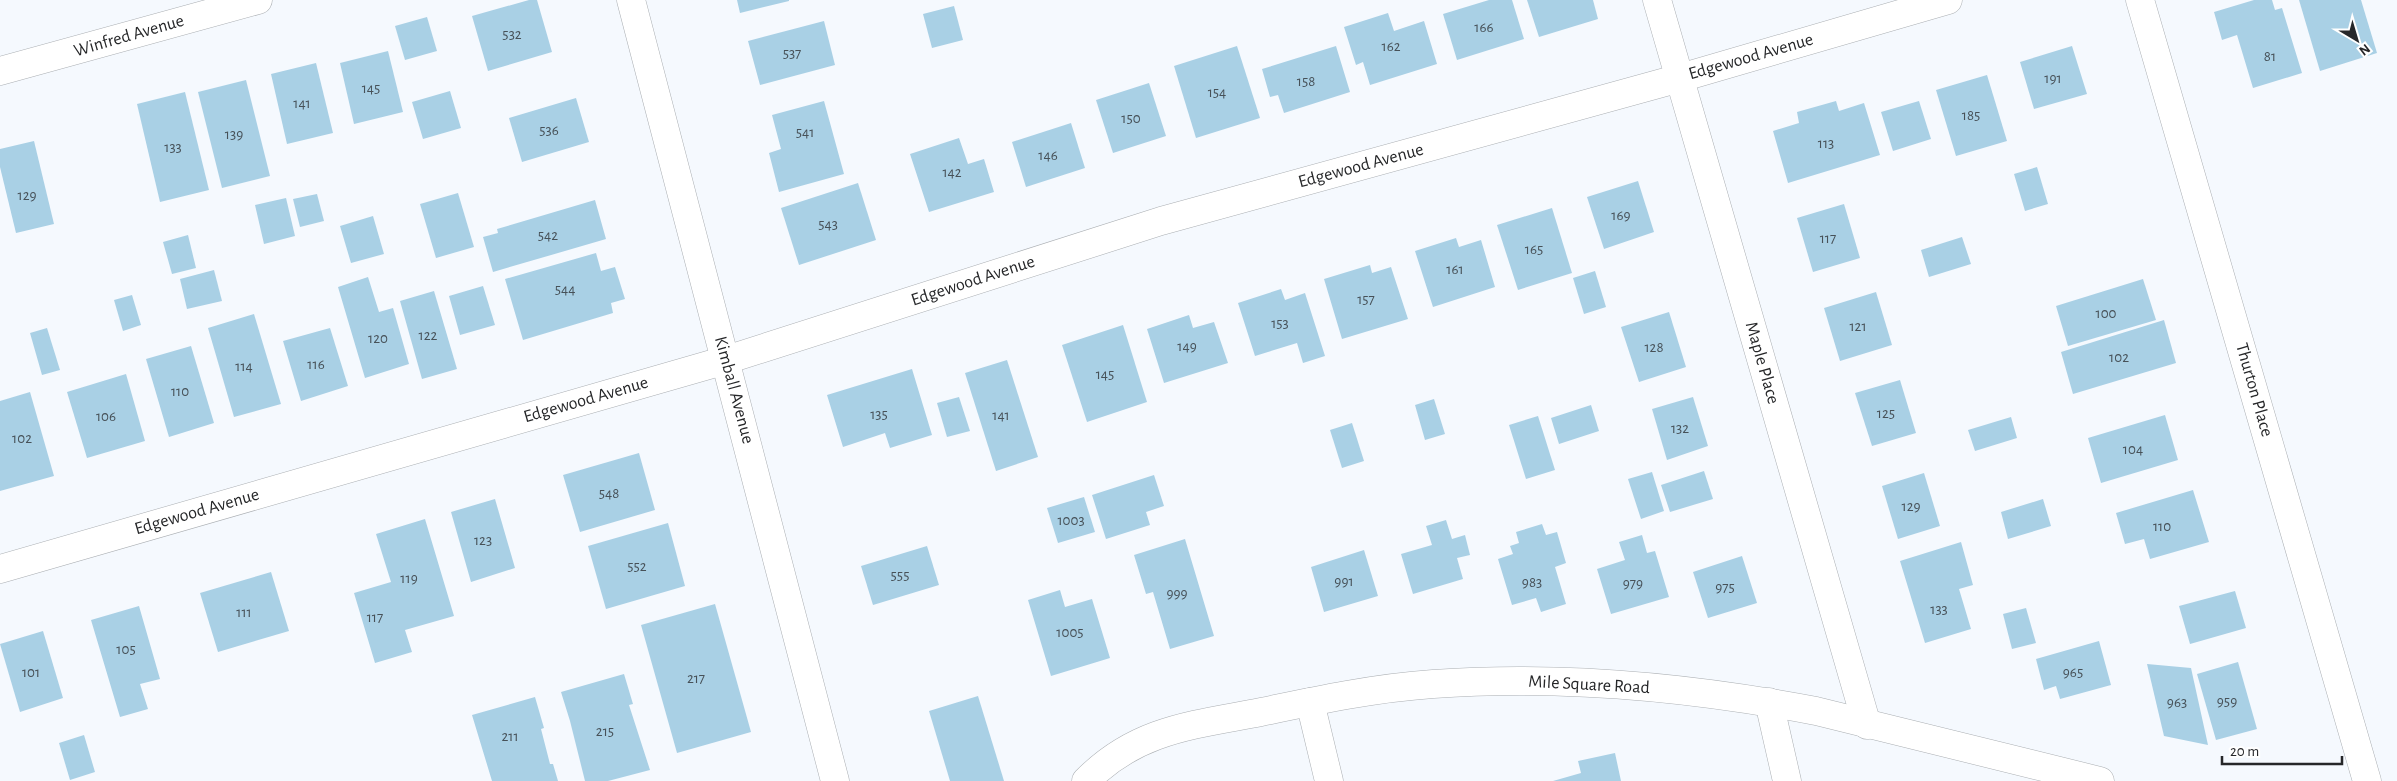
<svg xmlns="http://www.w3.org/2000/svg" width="2397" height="781" font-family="'Alegreya Sans',sans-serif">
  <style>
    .building { fill: #a9d0e5 }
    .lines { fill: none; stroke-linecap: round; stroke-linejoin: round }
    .minor-casing { stroke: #abafb3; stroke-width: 29 }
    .minor { stroke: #fff; stroke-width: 28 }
    .labels { text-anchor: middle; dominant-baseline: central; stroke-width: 4; stroke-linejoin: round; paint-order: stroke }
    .number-label { font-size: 15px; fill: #475158 }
    .street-label { font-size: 18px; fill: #262729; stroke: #fff }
  </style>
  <rect width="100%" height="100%" fill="#f5f9fe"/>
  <!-- building -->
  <g class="building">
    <polygon points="529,0 537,0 552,52 488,71 472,16"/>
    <polygon points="737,0 789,0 789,1 740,13"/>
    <polygon points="1489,0 1512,0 1524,39 1457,60 1443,14"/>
    <polygon points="1527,0 1593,0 1598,19 1539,37"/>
    <polygon points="2254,0 2272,0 2275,10 2282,8 2302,73 2253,88 2237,35 2222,40 2214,12"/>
    <polygon points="2299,0 2361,0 2377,53 2320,71"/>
    <polygon points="954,6 963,40 932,48 923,14"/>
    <polygon points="1388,13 1394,31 1424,21 1437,64 1370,85 1363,62 1356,65 1344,27"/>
    <polygon points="427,17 437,51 405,60 395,26"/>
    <polygon points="824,21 835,65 760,85 748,41"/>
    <polygon points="1237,46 1260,118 1196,138 1174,66"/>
    <polygon points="1336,46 1350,92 1284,113 1278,95 1270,97 1262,69"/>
    <polygon points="2072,46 2087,94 2034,109 2020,62"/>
    <polygon points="388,51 403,112 354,124 340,63"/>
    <polygon points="316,63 333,133 287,144 271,74"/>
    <polygon points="1987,75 2007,141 1956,156 1936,90"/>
    <polygon points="246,80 270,176 222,188 198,92"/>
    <polygon points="1149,83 1166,136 1113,153 1096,100"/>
    <polygon points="450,91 461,128 423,139 412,102"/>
    <polygon points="185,92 209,190 160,202 137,104"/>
    <polygon points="576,98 589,142 522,162 509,118"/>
    <polygon points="824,101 844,174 779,192 769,153 781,149 772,115"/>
    <polygon points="1836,101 1839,111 1864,103 1880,155 1788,183 1773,131 1799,123 1797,112"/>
    <polygon points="1919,101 1931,139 1893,151 1881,112"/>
    <polygon points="1071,123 1085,168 1026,187 1012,142"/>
    <polygon points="959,138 968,164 984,159 994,192 929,212 910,154"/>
    <polygon points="34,141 54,224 16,233 0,167 0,149"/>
    <polygon points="2037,167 2048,204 2025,211 2014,174"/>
    <polygon points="1638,181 1654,232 1604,249 1587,197"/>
    <polygon points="858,183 876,240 799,265 781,208"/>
    <polygon points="458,193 474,247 436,258 420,204"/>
    <polygon points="317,194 324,221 300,227 293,199"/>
    <polygon points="286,198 295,236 264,244 255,205"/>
    <polygon points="595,200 606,239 493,272 483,237 498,233 497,229"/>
    <polygon points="1844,204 1860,258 1813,272 1797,218"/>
    <polygon points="1552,208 1572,273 1518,290 1497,225"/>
    <polygon points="373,216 384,254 351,263 340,226"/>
    <polygon points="188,235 196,268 172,274 163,242"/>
    <polygon points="1962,237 1971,264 1929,277 1921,250"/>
    <polygon points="1456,238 1459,247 1481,240 1495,287 1433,307 1415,251"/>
    <polygon points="596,253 601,271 615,267 625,299 611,303 613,313 523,340 505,279"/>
    <polygon points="1370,265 1372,273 1391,267 1408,319 1342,339 1324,279"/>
    <polygon points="214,270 222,301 187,309 180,279"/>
    <polygon points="1595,271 1606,307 1584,314 1573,278"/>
    <polygon points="368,277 379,312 393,308 409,364 365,378 338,287"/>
    <polygon points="2143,279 2156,320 2068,346 2056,306"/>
    <polygon points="483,286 495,325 460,335 449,296"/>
    <polygon points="1281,289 1285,300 1305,293 1325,356 1303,363 1297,343 1255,356 1238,303"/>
    <polygon points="434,291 457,369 422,379 400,301"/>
    <polygon points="1876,292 1892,345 1840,361 1824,308"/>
    <polygon points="132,295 141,325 123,331 114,300"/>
    <polygon points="1669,312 1686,367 1639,382 1621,327"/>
    <polygon points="254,314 281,404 234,417 208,328"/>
    <polygon points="1189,315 1193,328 1214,322 1228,363 1164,383 1147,329"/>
    <polygon points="2164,320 2176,363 2073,394 2061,352"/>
    <polygon points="1123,325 1147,402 1087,422 1062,345"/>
    <polygon points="47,328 60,370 42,375 30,333"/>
    <polygon points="330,328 348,386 301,401 283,341"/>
    <polygon points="191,346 214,423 169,437 146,359"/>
    <polygon points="1007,360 1038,457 996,471 965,373"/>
    <polygon points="912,369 932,435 890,448 885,433 843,447 827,395"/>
    <polygon points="126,374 145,441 87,458 67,392"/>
    <polygon points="1900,380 1916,433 1872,446 1855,393"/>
    <polygon points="30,392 54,476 0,491 0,401"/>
    <polygon points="959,397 970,431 947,437 937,403"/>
    <polygon points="1693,397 1708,446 1667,460 1652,409"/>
    <polygon points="1434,399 1445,434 1425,440 1415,405"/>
    <polygon points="1591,405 1599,431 1559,444 1551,418"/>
    <polygon points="2165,415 2178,460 2101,483 2088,438"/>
    <polygon points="1538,416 1555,470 1526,479 1509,425"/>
    <polygon points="2011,417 2017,438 1975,451 1968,430"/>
    <polygon points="1352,423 1364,461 1342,468 1330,430"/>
    <polygon points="639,453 655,510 580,532 563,475"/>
    <polygon points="1704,471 1713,499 1670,512 1661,485"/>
    <polygon points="1652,472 1664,511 1641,519 1628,479"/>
    <polygon points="1924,473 1940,526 1898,539 1882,486"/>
    <polygon points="1154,475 1164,506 1146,512 1150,525 1106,539 1092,495"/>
    <polygon points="2193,490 2209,542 2150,559 2144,539 2125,544 2116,513"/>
    <polygon points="1084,497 1095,532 1058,543 1047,508"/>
    <polygon points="495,499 515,568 471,582 451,512"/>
    <polygon points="2043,499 2051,526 2008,539 2001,512"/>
    <polygon points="425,519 454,616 405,630 412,652 375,663 354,593 391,582 376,534"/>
    <polygon points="1446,520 1452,539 1465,535 1470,555 1457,558 1463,579 1413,594 1401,554 1432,545 1426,526"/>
    <polygon points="668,523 685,586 606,609 588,546"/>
    <polygon points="1542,524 1546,535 1557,532 1566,563 1555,567 1566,604 1541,612 1536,598 1512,605 1498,559 1513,554 1510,546 1519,543 1516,532"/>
    <polygon points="1642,535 1647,553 1655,551 1669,597 1611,614 1597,569 1625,560 1619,542"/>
    <polygon points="1185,539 1214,636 1170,649 1153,592 1146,594 1134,555"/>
    <polygon points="1961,542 1973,585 1959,589 1971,629 1925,643 1900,561"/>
    <polygon points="927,546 939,585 873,605 861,566"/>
    <polygon points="1364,550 1378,596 1324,612 1311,567"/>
    <polygon points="1742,556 1757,603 1708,618 1693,572"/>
    <polygon points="271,572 289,631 218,652 200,593"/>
    <polygon points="1060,590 1065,607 1092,599 1110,658 1051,676 1028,600"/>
    <polygon points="2235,591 2246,628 2190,644 2179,606"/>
    <polygon points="715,604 751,732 677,753 641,625"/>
    <polygon points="139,606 160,679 140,684 148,709 120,717 91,620"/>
    <polygon points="2026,608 2036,643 2012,649 2003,614"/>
    <polygon points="43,631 63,698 20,712 0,644"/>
    <polygon points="2099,641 2111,685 2060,699 2056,686 2044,690 2036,659"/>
    <polygon points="2238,662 2257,729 2216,740 2197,674"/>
    <polygon points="2147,664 2191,668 2208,745 2164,736"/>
    <polygon points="624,674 633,704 629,705 650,770 608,781 585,781 570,721 561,692"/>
    <polygon points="978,696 1004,781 950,781 929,711"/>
    <polygon points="535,697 544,728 541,729 550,764 553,764 558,781 492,781 472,715"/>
    <polygon points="84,735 95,772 70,780 59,743"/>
    <polygon points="1615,753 1621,781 1553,781 1581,773 1578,761"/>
  </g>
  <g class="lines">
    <defs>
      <g id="minor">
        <polyline points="631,0 835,781"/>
        <polyline points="1657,0 1867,725"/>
        <polyline points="2140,0 2367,781"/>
        <polyline points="0,71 258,0"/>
        <polyline points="0,569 726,360 1161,221 1680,78 1948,0"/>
        <polyline points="1310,702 1329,781"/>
        <polyline points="1769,702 1787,781"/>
        <path d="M1086 781C1137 729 1194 725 1261 712 1318 700 1375 688 1433 684 1560 675 1690 687 1816 711L2100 781"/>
      </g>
    </defs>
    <!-- minor casing -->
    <use href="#minor" class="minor-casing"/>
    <!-- minor -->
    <use href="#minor" class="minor"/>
  </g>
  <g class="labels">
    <!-- number labels -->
    <g class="number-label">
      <text x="1484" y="27">166</text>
      <text x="512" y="34">532</text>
      <text x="1391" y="46">162</text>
      <text x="792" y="53">537</text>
      <text x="2270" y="56">81</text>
      <text x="2053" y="78">191</text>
      <text x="1306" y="81">158</text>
      <text x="371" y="88">145</text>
      <text x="1217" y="92">154</text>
      <text x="302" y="103">141</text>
      <text x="1971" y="115">185</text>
      <text x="1131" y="118">150</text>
      <text x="549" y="130">536</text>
      <text x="805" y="132">541</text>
      <text x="234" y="134">139</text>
      <text x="1826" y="143">113</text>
      <text x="173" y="147">133</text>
      <text x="1048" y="155">146</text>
      <text x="952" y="172">142</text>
      <text x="27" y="195">129</text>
      <text x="1621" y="215">169</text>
      <text x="828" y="224">543</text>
      <text x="548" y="235">542</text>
      <text x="1828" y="238">117</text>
      <text x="1534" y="249">165</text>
      <text x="1455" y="269">161</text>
      <text x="565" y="289">544</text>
      <text x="1366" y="299">157</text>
      <text x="2106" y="313">100</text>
      <text x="1280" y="323">153</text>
      <text x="1858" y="326">121</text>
      <text x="428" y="335">122</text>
      <text x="378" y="338">120</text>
      <text x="1187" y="346">149</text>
      <text x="1654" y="347">128</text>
      <text x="2119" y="357">102</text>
      <text x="316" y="364">116</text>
      <text x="244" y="366">114</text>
      <text x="1105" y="374">145</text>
      <text x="180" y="391">110</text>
      <text x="1886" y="413">125</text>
      <text x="879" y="414">135</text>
      <text x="1001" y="415">141</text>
      <text x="106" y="416">106</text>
      <text x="1680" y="428">132</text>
      <text x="22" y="438">102</text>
      <text x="2133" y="449">104</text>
      <text x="609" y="493">548</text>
      <text x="1911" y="506">129</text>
      <text x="1071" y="520">1003</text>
      <text x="2162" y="526">110</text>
      <text x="483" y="540">123</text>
      <text x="637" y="566">552</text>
      <text x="900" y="575">555</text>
      <text x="409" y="578">119</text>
      <text x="1344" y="581">991</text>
      <text x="1532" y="582">983</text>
      <text x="1633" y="583">979</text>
      <text x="1725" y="587">975</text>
      <text x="1177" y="593">999</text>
      <text x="1939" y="609">133</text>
      <text x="244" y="612">111</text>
      <text x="375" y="617">117</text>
      <text x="1070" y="632">1005</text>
      <text x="126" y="649">105</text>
      <text x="31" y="672">101</text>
      <text x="2073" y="672">965</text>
      <text x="696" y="678">217</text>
      <text x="2227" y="701">959</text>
      <text x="2177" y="702">963</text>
      <text x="605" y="731">215</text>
      <text x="510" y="736">211</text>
    </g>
    <!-- street labels -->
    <g class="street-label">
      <text transform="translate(129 36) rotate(-16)">Winfred Avenue</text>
      <text transform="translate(1751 57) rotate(-16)">Edgewood Avenue</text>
      <text transform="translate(1361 166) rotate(-15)">Edgewood Avenue</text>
      <text transform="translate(973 281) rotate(-18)">Edgewood Avenue</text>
      <text transform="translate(1762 363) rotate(74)">Maple Place</text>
      <text transform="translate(734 390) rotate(75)">Kimball Avenue</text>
      <text transform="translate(2254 390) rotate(74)">Thurton Place</text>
      <text transform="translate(586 400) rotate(-16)">Edgewood Avenue</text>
      <text transform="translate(197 512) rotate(-16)">Edgewood Avenue</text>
      <text transform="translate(1589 685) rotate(3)">Mile Square Road</text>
    </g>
  </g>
  <!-- north arrow -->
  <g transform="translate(2357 40) rotate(142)" stroke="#ffffff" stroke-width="4" paint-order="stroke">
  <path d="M0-4L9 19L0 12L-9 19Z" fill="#262729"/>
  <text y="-8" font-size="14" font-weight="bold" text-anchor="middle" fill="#262729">N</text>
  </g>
  <!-- scale -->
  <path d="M2222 756v8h120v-8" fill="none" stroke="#262729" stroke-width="2.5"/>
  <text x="2230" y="756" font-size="15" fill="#262729" stroke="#ffffff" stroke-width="4" paint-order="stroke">20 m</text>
</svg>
